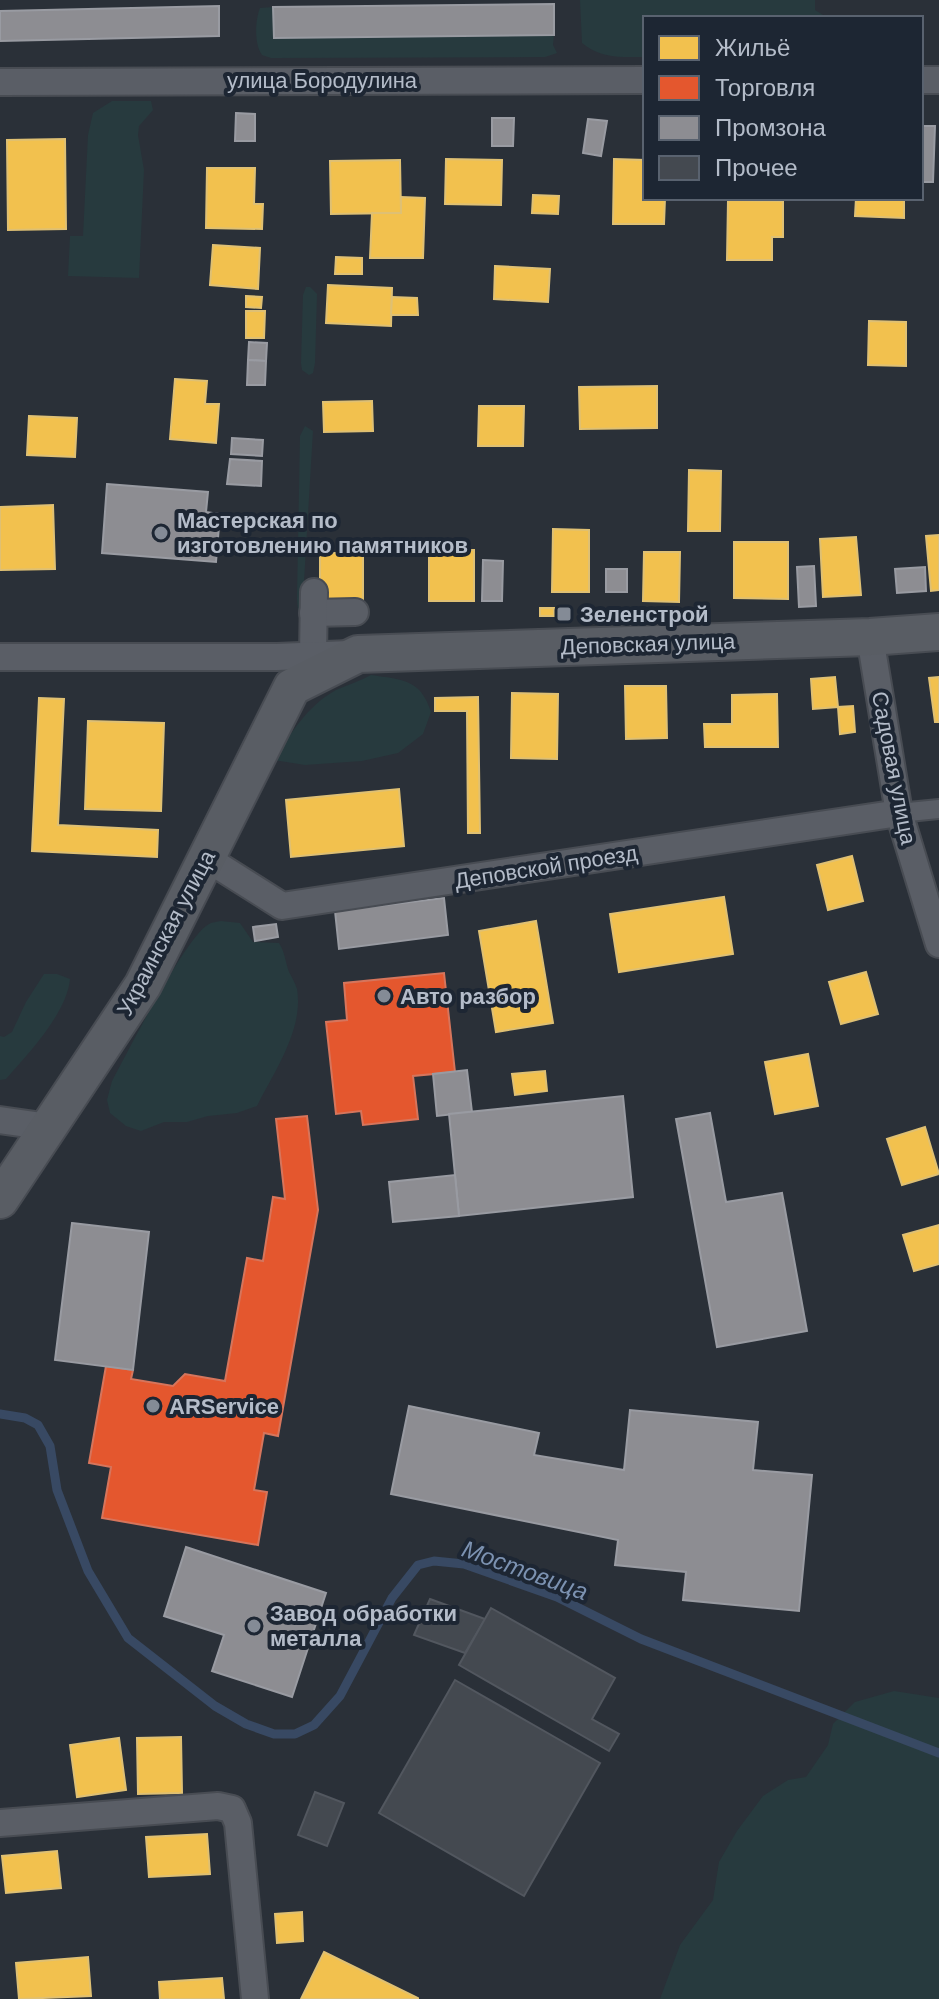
<svg xmlns="http://www.w3.org/2000/svg" width="939" height="1999" font-family="Arial,sans-serif">
  <style>
    .green { fill: #273a3e }
    .homes { fill: #f2c14e; stroke: #dfc073; stroke-width: 2 }
    .shops { fill: #e4572e; stroke: #d6755c; stroke-width: 2 }
    .industry { fill: #8d8d92; stroke: #999ba2; stroke-width: 2 }
    .lines { fill: none; stroke-linecap: round; stroke-linejoin: round }
    .stream { stroke: #384963; stroke-width: 9 }
    .building { fill: #444950; stroke: #52575f; stroke-width: 2 }
    .pedestrian-casing { stroke: #484c53; stroke-width: 22 }
    .minor-casing { stroke: #484c53; stroke-width: 30 }
    .secondary-casing { stroke: #484c53; stroke-width: 40 }
    .pedestrian { stroke: #5a5e66; stroke-width: 18 }
    .minor { stroke: #5a5e66; stroke-width: 26 }
    .secondary { stroke: #595d64; stroke-width: 36 }
    .poi-dot { fill: #848b96; stroke: #1d2633; stroke-width: 3 }
    .labels { text-anchor: middle; dominant-baseline: central; stroke-width: 8; stroke-linejoin: round; paint-order: stroke }
    .street-label { font-size: 22px; fill: #b4bcc9; stroke: #1d2633 }
    .poi-label { font-size: 22px; font-weight: bold; fill: #b4bcc9; stroke: #1d2633; text-anchor: start }
    .water-label { font-size: 24px; font-style: italic; fill: #7c92b1; stroke: #1d2633 }
  </style>
  <rect width="100%" height="100%" fill="#2a3038"/>
  <!-- green -->
  <g class="green">
    <path d="M580 0H815V10L828 18H645V57C621 57 601 59 582 43Z"/>
    <path d="M273 7 274 38 554 35 553 45 557 53 545 57 271 58 262 55C254 44 255 20 260 8Z"/>
    <polygon points="112,101 151,101 153,110 139,126 138,135 144,170 139,278 68,276 70,236 83,236 88,135 93,113"/>
    <polygon points="306,287 310,287 317,294 315,363 313,373 309,375 302,370 301,363 303,295"/>
    <polygon points="305,426 313,431 302,615 298,610 297,599 300,436"/>
    <path d="M371 675C402 680 420 678 431 712L423 734 398 753 362 761 305 765 274 760C291 733 307 706 336 690 347 685 360 681 371 675Z"/>
    <path d="M221 921 240 923 253 942 279 943C285 952 285 961 289 972 292 977 295 983 297 989 304 1029 274 1072 257 1106L237 1113 208 1116 187 1122H164L141 1131 126 1126 110 1113 107 1100 112 1081C128 1052 185 937 209 924 212 922 217 922 221 921Z"/>
    <path d="M44 974H57L70 979C67 1013 28 1054 6 1079L0 1080V1036L4 1037 12 1032 26 1002Z"/>
    <polygon points="894,1691 939,1698 939,1999 660,1999 680,1945 713,1900 719,1862 737,1831 763,1796 788,1780 806,1777 828,1745 833,1724 855,1702"/>
  </g>
  <!-- homes -->
  <g class="homes">
    <polygon points="65,139 66,229 8,230 7,140"/>
    <polygon points="446,159 502,160 501,205 445,204"/>
    <polygon points="614,159 645,160 645,198 665,198 664,224 613,224"/>
    <polygon points="400,160 401,213 331,214 330,161"/>
    <polygon points="207,168 255,168 254,204 263,204 262,229 206,228"/>
    <polygon points="533,195 559,196 558,214 532,213"/>
    <polygon points="401,197 425,198 423,258 370,258 372,213 401,213"/>
    <polygon points="856,198 904,198 904,218 855,216"/>
    <polygon points="728,200 783,201 783,237 772,237 772,260 727,260"/>
    <polygon points="213,245 260,248 258,289 210,285"/>
    <polygon points="336,257 362,258 362,274 335,274"/>
    <polygon points="495,266 550,269 548,302 494,299"/>
    <polygon points="328,285 392,288 391,326 326,323"/>
    <polygon points="246,296 262,297 261,308 246,307"/>
    <polygon points="392,297 417,298 418,315 391,315"/>
    <polygon points="246,311 265,311 264,338 246,338"/>
    <polygon points="869,321 906,322 906,366 868,365"/>
    <polygon points="175,379 207,381 205,404 219,404 216,443 170,439"/>
    <polygon points="657,386 657,428 580,429 579,387"/>
    <polygon points="372,401 373,431 324,432 323,402"/>
    <polygon points="479,406 524,406 523,446 478,446"/>
    <polygon points="29,416 77,418 75,457 27,455"/>
    <polygon points="689,470 721,471 720,531 688,531"/>
    <polygon points="53,505 55,569 0,570 0,507"/>
    <polygon points="553,529 589,530 589,592 552,592"/>
    <polygon points="939,535 939,590 931,591 926,536"/>
    <polygon points="856,537 861,595 823,597 820,539"/>
    <polygon points="734,542 788,542 788,599 734,598"/>
    <rect x="429" y="550" width="45" height="51"/>
    <polygon points="644,552 680,552 679,602 643,601"/>
    <polygon points="320,553 363,553 363,605 320,604"/>
    <rect x="540" y="608" width="14" height="8"/>
    <polygon points="835,677 838,707 813,709 811,679"/>
    <polygon points="939,677 939,722 935,722 929,678"/>
    <polygon points="625,686 666,686 667,738 626,739"/>
    <polygon points="512,693 558,694 557,759 511,758"/>
    <polygon points="777,694 778,747 705,747 704,724 732,724 732,695"/>
    <polygon points="478,697 480,833 468,833 467,711 435,711 435,698"/>
    <polygon points="39,698 64,699 58,825 158,830 157,857 32,851"/>
    <polygon points="853,706 855,732 840,734 838,707"/>
    <polygon points="88,721 164,723 161,811 85,809"/>
    <polygon points="399,789 404,846 291,857 286,800"/>
    <polygon points="852,856 863,901 828,910 817,865"/>
    <polygon points="724,897 733,954 619,972 610,914"/>
    <polygon points="536,921 553,1023 496,1032 479,931"/>
    <polygon points="866,972 878,1014 841,1024 829,982"/>
    <polygon points="808,1054 818,1106 775,1114 765,1062"/>
    <polygon points="545,1071 547,1091 515,1095 512,1074"/>
    <polygon points="925,1127 939,1174 902,1185 887,1139"/>
    <polygon points="939,1225 939,1264 914,1271 903,1235"/>
    <polygon points="181,1737 182,1793 138,1794 137,1738"/>
    <polygon points="119,1738 126,1790 77,1797 70,1745"/>
    <polygon points="207,1834 210,1874 149,1877 146,1837"/>
    <polygon points="57,1851 61,1888 6,1893 2,1856"/>
    <polygon points="302,1912 303,1941 277,1943 275,1914"/>
    <polygon points="324,1952 418,1998 418,1999 301,1999"/>
    <polygon points="88,1957 91,1996 19,1999 16,1963"/>
    <polygon points="222,1978 224,1999 160,1999 159,1982"/>
  </g>
  <!-- shops -->
  <g class="shops">
    <polygon points="444,973 455,1072 413,1076 418,1119 363,1125 361,1111 336,1114 326,1022 347,1020 344,983"/>
    <polygon points="307,1116 318,1210 278,1436 264,1433 254,1490 267,1492 258,1545 102,1518 111,1467 89,1463 106,1366 133,1370 131,1379 173,1386 185,1374 225,1381 247,1258 263,1261 273,1197 285,1199 276,1119"/>
  </g>
  <!-- industry -->
  <g class="industry">
    <polygon points="554,4 554,35 274,38 273,7"/>
    <polygon points="219,6 219,36 0,41 0,11"/>
    <polygon points="236,113 255,114 255,141 235,141"/>
    <polygon points="492,118 514,118 513,146 492,146"/>
    <polygon points="588,119 607,121 601,156 583,153"/>
    <polygon points="921,126 935,126 933,182 921,182"/>
    <polygon points="249,342 267,343 266,361 248,360"/>
    <polygon points="248,360 266,361 265,385 247,385"/>
    <polygon points="232,438 263,440 262,456 231,454"/>
    <polygon points="230,459 262,461 261,486 227,484"/>
    <polygon points="107,484 208,492 206,512 220,514 216,562 102,553"/>
    <polygon points="483,560 503,561 502,601 482,601"/>
    <polygon points="814,566 816,606 799,607 797,567"/>
    <polygon points="925,567 926,591 897,593 895,569"/>
    <rect x="606" y="569" width="21" height="23"/>
    <polygon points="444,898 448,935 339,949 335,911"/>
    <polygon points="276,924 278,937 255,941 253,927"/>
    <polygon points="467,1070 472,1112 437,1116 433,1074"/>
    <polygon points="623,1096 633,1197 459,1216 449,1114"/>
    <polygon points="710,1113 726,1202 782,1193 807,1331 717,1347 676,1119"/>
    <polygon points="455,1175 459,1216 393,1222 389,1182"/>
    <polygon points="72,1223 149,1232 133,1370 55,1360"/>
    <polygon points="409,1406 539,1433 534,1455 624,1470 630,1410 758,1422 753,1470 812,1475 799,1611 683,1600 686,1572 615,1565 618,1540 391,1494"/>
    <polygon points="186,1547 326,1593 292,1697 212,1671 224,1635 164,1616"/>
  </g>
  <g class="lines">
    <!-- stream -->
    <polyline class="stream" points="0,1414 25,1418 38,1425 50,1446 57,1490 88,1571 128,1638 215,1706 246,1724 274,1734 295,1734 314,1725 340,1696 392,1598 418,1565 434,1561 464,1564 557,1597 641,1639 939,1753"/>
  </g>
  <!-- building -->
  <g class="building">
    <polygon points="430,1599 485,1619 465,1653 414,1635"/>
    <polygon points="491,1608 615,1678 592,1719 619,1734 609,1751 459,1665"/>
    <polygon points="455,1680 600,1763 524,1896 379,1813"/>
    <polygon points="315,1792 344,1803 327,1846 298,1835"/>
  </g>
  <g class="lines">
    <defs>
      <polyline id="pedestrian" points="899,813 939,809"/>
      <g id="minor">
        <polyline points="921,80 939,80"/>
        <polyline points="0,82 645,80"/>
        <polyline points="313,613 355,612"/>
        <polyline points="870,637 899,813 939,944"/>
        <polyline points="313,656 314,592"/>
        <polyline points="0,657 277,657 350,654"/>
        <polyline points="206,858 282,906 899,813"/>
        <polyline points="0,1120 49,1127"/>
        <polyline points="0,1823 218,1806 232,1809 238,1823 255,1999"/>
      </g>
      <polyline id="secondary" points="0,1200 143,985 292,687 358,654 870,637 939,632"/>
    </defs>
    <!-- pedestrian casing -->
    <use href="#pedestrian" class="pedestrian-casing"/>
    <!-- minor casing -->
    <use href="#minor" class="minor-casing"/>
    <!-- secondary casing -->
    <use href="#secondary" class="secondary-casing"/>
    <!-- pedestrian -->
    <use href="#pedestrian" class="pedestrian"/>
    <!-- minor -->
    <use href="#minor" class="minor"/>
    <!-- secondary -->
    <use href="#secondary" class="secondary"/>
  </g>
  <!-- markers -->
  <g class="poi-dot">
    <circle cx="161" cy="533" r="8"/>
    <rect x="556" y="606" width="16" height="16" rx="4"/>
    <circle cx="384" cy="996" r="8"/>
    <circle cx="153" cy="1406" r="8"/>
    <circle cx="254" cy="1626" r="8"/>
  </g>
  <g class="labels">
    <!-- street labels -->
    <g class="street-label">
      <text x="322" y="80">улица Бородулина</text>
      <text transform="translate(648 644) rotate(-2)">Деповская улица</text>
      <text transform="translate(894 768) rotate(79)">Садовая улица</text>
      <text transform="translate(546 867) rotate(-9)">Деповской проезд</text>
      <text transform="translate(166 933) rotate(-62)">Украинская улица</text>
    </g>
    <!-- poi labels -->
    <g class="poi-label">
      <text x="177" y="520">Мастерская по<tspan x="177" dy="25">изготовлению памятников</tspan></text>
      <text x="580" y="614">Зеленстрой</text>
      <text x="400" y="996">Авто разбор</text>
      <text x="169" y="1406">ARService</text>
      <text x="270" y="1613">Завод обработки<tspan x="270" dy="25">металла</tspan></text>
    </g>
    <!-- water labels -->
    <g class="water-label">
      <text transform="translate(525 1570) rotate(20)">Мостовица</text>
    </g>
  </g>
  <!-- legend -->
  <rect x="643" y="16" width="280" height="184" fill="#1d2633" stroke="#59626f" stroke-width="2"/>
  <rect x="659" y="36" width="40" height="24" fill="#f2c14e" stroke="#59626f" stroke-width="2"/>
  <text x="715" y="56" font-size="24" fill="#b4bcc9">Жильё</text>
  <rect x="659" y="76" width="40" height="24" fill="#e4572e" stroke="#59626f" stroke-width="2"/>
  <text x="715" y="96" font-size="24" fill="#b4bcc9">Торговля</text>
  <rect x="659" y="116" width="40" height="24" fill="#8d8d92" stroke="#59626f" stroke-width="2"/>
  <text x="715" y="136" font-size="24" fill="#b4bcc9">Промзона</text>
  <rect x="659" y="156" width="40" height="24" fill="#444950" stroke="#59626f" stroke-width="2"/>
  <text x="715" y="176" font-size="24" fill="#b4bcc9">Прочее</text>
</svg>
